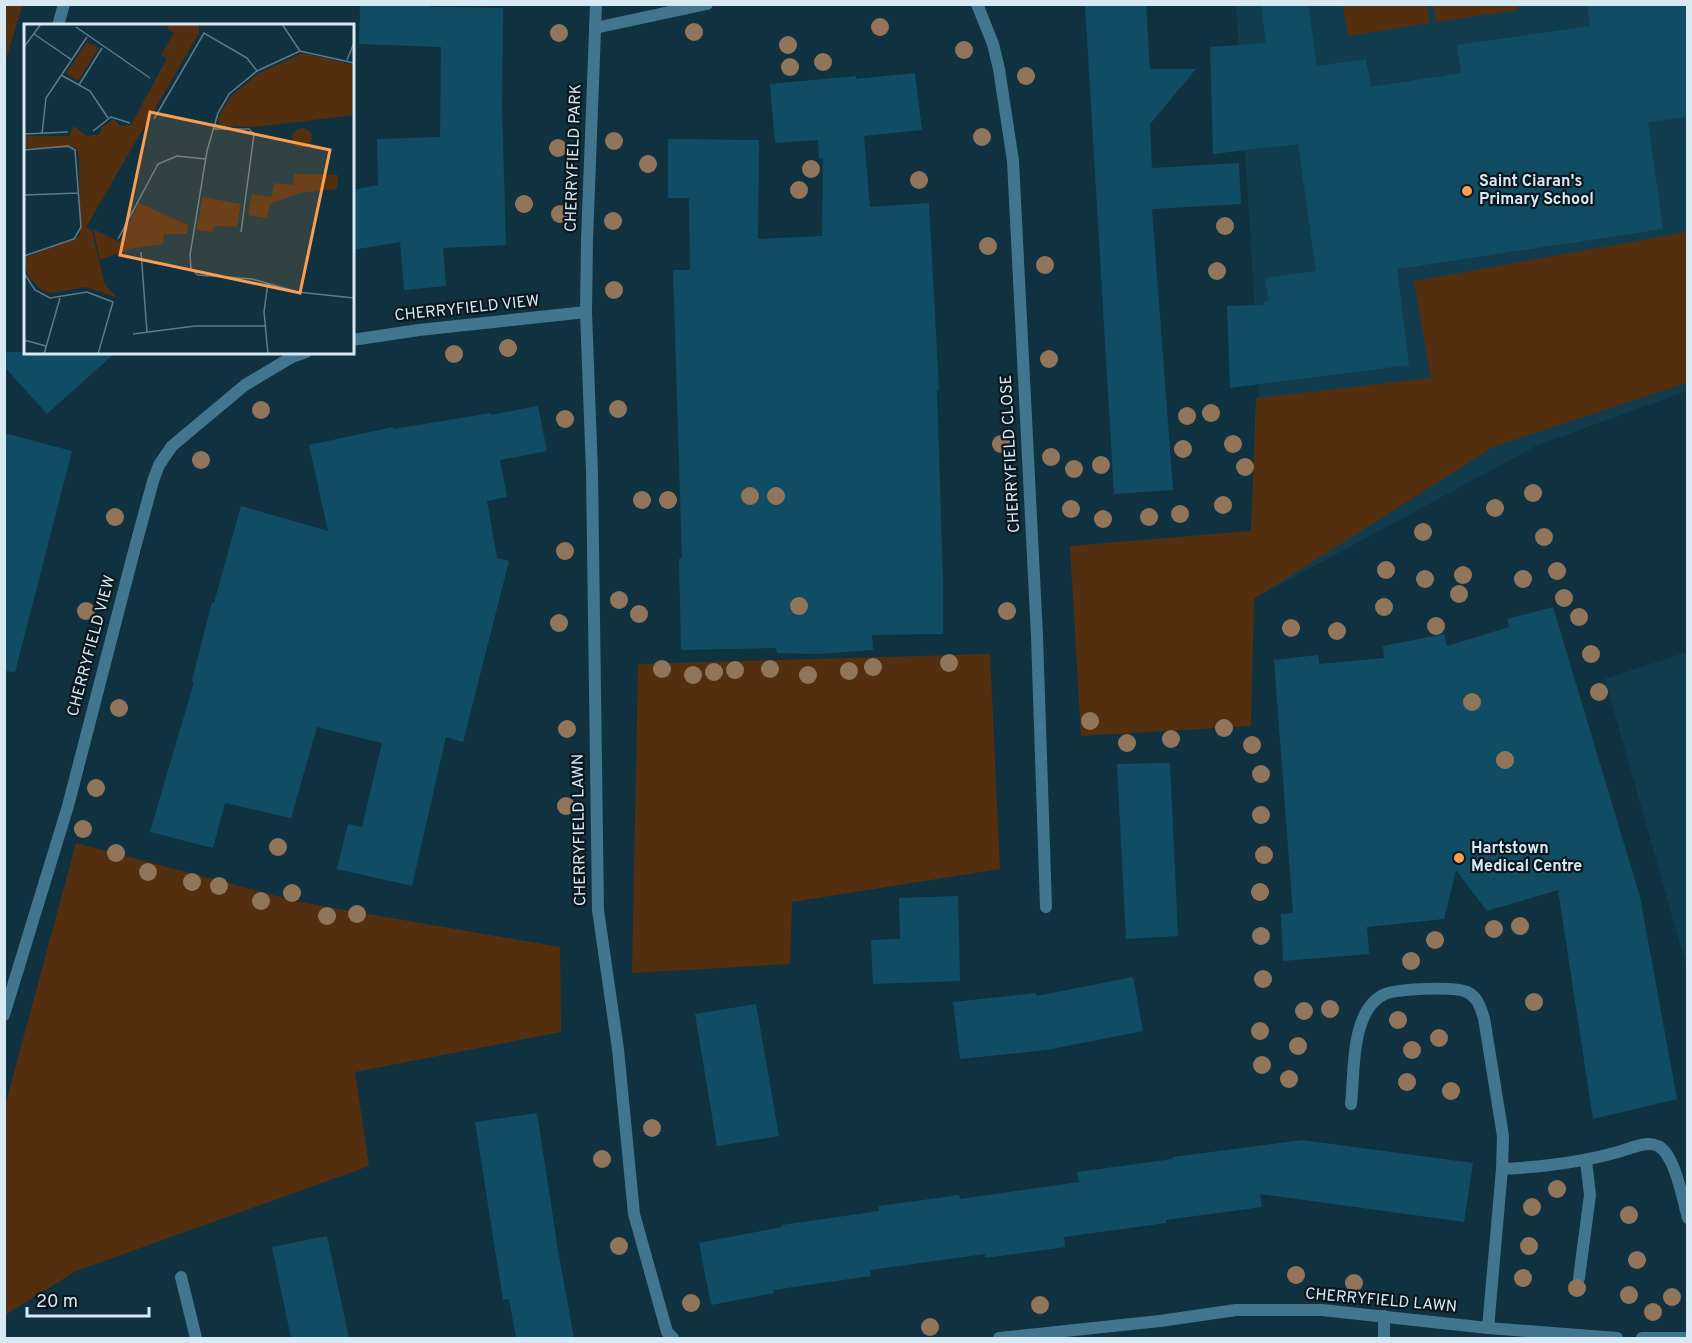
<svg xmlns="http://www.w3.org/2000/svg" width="1692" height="1343" font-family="Overpass,sans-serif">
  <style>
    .built { fill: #113c4e }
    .green { fill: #542f0f }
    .building { fill: #104d65 }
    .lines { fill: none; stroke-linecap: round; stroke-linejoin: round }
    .lane { stroke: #42758e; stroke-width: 12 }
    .street { stroke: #42758e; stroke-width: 12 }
    .tree { fill: #91755a }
    .poi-dot { fill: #fb9e51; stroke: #0a171e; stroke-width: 2 }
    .labels { text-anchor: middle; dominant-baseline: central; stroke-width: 4.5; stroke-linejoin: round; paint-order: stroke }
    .street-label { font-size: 16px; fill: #d7e9f3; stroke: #0a171e }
    .poi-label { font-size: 16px; font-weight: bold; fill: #d7e9f3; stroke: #0a171e; text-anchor: start }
    .inset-road { fill: none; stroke: #607b88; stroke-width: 1.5 }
    .view { fill: #fb9e51; fill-opacity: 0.15; stroke: #fb9e51; stroke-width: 3 }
    .inset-edge { fill: none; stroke: #d7e9f3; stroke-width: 3 }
  </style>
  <rect width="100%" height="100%" fill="#103140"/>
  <!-- built -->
  <g class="built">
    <polygon points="1236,5 1688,5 1687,391 1538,445 1253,599 1251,531 1259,377"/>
    <polygon points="1687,652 1688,652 1687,969 1605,679"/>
  </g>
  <!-- green -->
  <g class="green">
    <polygon points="5,4 28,5 22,7 5,62"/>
    <polygon points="1343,5 1427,5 1430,23 1348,36"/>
    <polygon points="1433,5 1517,5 1518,10 1436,22"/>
    <polygon points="1687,232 1687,383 1493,447 1254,599 1251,726 1081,736 1070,546 1251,531 1256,398 1431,378 1414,281"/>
    <polygon points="990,654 1000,869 792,902 790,964 632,973 638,664"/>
    <polygon points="76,843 299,902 560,947 561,1032 355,1072 369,1166 76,1271 5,1315 5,1106"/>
  </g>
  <!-- building -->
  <g class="building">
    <polygon points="360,4 430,4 430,7 503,8 502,109 506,245 443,248 446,286 404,290 400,242 352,250 352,190 378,185 377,139 440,137 441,47 359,44"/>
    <polygon points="1085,4 1146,4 1150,69 1196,69 1150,124 1152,168 1239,163 1241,204 1152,209 1173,490 1114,494"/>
    <polygon points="1261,4 1308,4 1317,66 1366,59 1371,87 1461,73 1457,45 1590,26 1587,4 1688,4 1688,117 1648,122 1663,229 1397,269 1409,365 1230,388 1227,306 1265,305 1264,302 1269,301 1265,278 1316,271 1298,144 1213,154 1210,47 1266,43"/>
    <polygon points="915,73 922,130 864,136 870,207 929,203 939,390 937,390 943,581 943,634 872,635 873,650 818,654 777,653 776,648 681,650 679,559 682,558 673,270 690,270 689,198 668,198 668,139 759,140 758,239 822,236 823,158 819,159 818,140 775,143 770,84 856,76 856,79"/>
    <polygon points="4,352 116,352 47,414 4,366"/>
    <polygon points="538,406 547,451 500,460 507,497 487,501 497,558 509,561 463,742 446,737 412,886 337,869 348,824 362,827 382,743 317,727 291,818 225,803 213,848 150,832 194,682 192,681 212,602 214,603 241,506 328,531 309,445 393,427 394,429 491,413 491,415"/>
    <polygon points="4,433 72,451 15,672 4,671"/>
    <polygon points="1553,607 1640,897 1677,1099 1593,1119 1558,890 1487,911 1456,870 1444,919 1367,927 1369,954 1283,961 1281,914 1293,913 1274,660 1318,655 1319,664 1384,658 1383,646 1444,634 1447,646 1509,627 1507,619"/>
    <polygon points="1170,763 1178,936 1126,939 1117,764"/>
    <polygon points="958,896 960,981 873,984 871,940 900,939 899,898"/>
    <polygon points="1133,977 1143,1031 1046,1050 960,1059 953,1002 1036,993 1036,996"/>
    <polygon points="756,1004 779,1136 717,1146 695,1014"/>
    <polygon points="537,1113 558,1250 574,1338 516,1338 509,1299 503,1300 475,1122"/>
    <polygon points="1302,1140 1473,1163 1464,1222 1260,1194 1262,1207 1166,1220 1166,1223 1064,1237 1065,1247 985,1258 985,1254 870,1270 871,1276 773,1290 774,1293 711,1305 699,1243 782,1227 782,1225 879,1211 879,1206 959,1195 960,1199 1079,1182 1077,1172 1173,1159 1173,1157"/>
    <polygon points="327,1236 349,1338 291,1338 272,1247"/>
  </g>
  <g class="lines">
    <!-- lane -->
    <g class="lane">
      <path d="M1351 1104C1354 1075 1352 1034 1368 1009 1372 1003 1378 997 1385 994 1398 989 1454 986 1467 992 1478 997 1480 1007 1484 1018L1503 1136 1502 1169 1488 1328"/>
      <path d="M1502 1169C1542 1167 1579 1163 1618 1152 1630 1149 1646 1140 1658 1146 1675 1154 1683 1201 1688 1218"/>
      <polyline points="1579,1278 1590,1195 1586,1161"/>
    </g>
    <!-- street -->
    <g class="street">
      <polyline points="596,4 587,240 586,312 592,472 598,910 618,1049 634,1214 667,1332 673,1338"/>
      <polyline points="977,4 993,44 999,69 1013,161 1037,636 1046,907"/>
      <polyline points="58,26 64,4"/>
      <polyline points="595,28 707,4"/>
      <polyline points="352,340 419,330 586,312"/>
      <polyline points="4,1015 68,806 133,555 153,481 159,465 172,446 245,385 292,357 306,352"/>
      <polyline points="181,1277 196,1338"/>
      <polyline points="1384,1316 1384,1338"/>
      <polyline points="999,1338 1160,1321 1236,1310 1322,1310 1488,1328 1617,1338"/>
      <polyline points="1642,1338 1688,1338"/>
    </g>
  </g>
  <!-- trees -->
  <g class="tree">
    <circle cx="880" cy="27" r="9"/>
    <circle cx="694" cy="32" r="9"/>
    <circle cx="559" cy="33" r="9"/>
    <circle cx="788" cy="45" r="9"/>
    <circle cx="964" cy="50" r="9"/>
    <circle cx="823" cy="62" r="9"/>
    <circle cx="790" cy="67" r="9"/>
    <circle cx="1026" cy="76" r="9"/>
    <circle cx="982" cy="137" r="9"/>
    <circle cx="614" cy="141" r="9"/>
    <circle cx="558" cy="148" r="9"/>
    <circle cx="648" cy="164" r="9"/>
    <circle cx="811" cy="169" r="9"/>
    <circle cx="919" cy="180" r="9"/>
    <circle cx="799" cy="190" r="9"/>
    <circle cx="524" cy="204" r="9"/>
    <circle cx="560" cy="214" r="9"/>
    <circle cx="613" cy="221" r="9"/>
    <circle cx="1225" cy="226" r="9"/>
    <circle cx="988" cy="246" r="9"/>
    <circle cx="1045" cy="265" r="9"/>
    <circle cx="1217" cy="271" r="9"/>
    <circle cx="614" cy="290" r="9"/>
    <circle cx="508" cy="348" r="9"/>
    <circle cx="454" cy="354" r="9"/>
    <circle cx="1049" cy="359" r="9"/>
    <circle cx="618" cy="409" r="9"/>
    <circle cx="261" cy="410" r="9"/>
    <circle cx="1211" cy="413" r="9"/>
    <circle cx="1187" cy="416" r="9"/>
    <circle cx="565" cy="419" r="9"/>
    <circle cx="1001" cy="444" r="9"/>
    <circle cx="1233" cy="444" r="9"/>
    <circle cx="1183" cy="449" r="9"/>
    <circle cx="1051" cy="457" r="9"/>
    <circle cx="201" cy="460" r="9"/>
    <circle cx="1101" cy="465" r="9"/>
    <circle cx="1245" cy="467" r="9"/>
    <circle cx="1074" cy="469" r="9"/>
    <circle cx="1533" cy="493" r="9"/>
    <circle cx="750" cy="496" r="9"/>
    <circle cx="776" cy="496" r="9"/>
    <circle cx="642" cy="500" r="9"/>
    <circle cx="668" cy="500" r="9"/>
    <circle cx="1223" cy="505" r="9"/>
    <circle cx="1495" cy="508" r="9"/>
    <circle cx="1071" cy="509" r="9"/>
    <circle cx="1180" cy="514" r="9"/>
    <circle cx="115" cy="517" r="9"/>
    <circle cx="1149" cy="517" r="9"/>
    <circle cx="1103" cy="519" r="9"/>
    <circle cx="1423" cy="532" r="9"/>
    <circle cx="1544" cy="537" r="9"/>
    <circle cx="565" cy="551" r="9"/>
    <circle cx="1386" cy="570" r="9"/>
    <circle cx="1557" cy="571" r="9"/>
    <circle cx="1463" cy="575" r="9"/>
    <circle cx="1425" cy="579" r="9"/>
    <circle cx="1523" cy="579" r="9"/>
    <circle cx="1459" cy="594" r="9"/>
    <circle cx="1564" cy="598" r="9"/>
    <circle cx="619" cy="600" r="9"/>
    <circle cx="799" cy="606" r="9"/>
    <circle cx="1384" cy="607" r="9"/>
    <circle cx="86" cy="611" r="9"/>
    <circle cx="1007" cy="611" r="9"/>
    <circle cx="639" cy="614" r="9"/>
    <circle cx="1579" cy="617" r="9"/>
    <circle cx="559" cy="623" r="9"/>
    <circle cx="1436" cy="626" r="9"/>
    <circle cx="1291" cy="628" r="9"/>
    <circle cx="1337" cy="631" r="9"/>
    <circle cx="1591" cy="654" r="9"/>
    <circle cx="949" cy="663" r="9"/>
    <circle cx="873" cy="667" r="9"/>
    <circle cx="662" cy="669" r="9"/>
    <circle cx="770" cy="669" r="9"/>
    <circle cx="735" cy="670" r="9"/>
    <circle cx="849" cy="671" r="9"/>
    <circle cx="714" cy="672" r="9"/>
    <circle cx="693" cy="675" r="9"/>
    <circle cx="808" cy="675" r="9"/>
    <circle cx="1599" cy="692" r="9"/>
    <circle cx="1472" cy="702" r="9"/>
    <circle cx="119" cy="708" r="9"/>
    <circle cx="1090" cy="721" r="9"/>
    <circle cx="1224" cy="728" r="9"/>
    <circle cx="567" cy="729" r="9"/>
    <circle cx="1171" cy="739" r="9"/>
    <circle cx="1127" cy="743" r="9"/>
    <circle cx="1252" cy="745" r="9"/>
    <circle cx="1505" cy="760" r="9"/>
    <circle cx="1261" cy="774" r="9"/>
    <circle cx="96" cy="788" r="9"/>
    <circle cx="566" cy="806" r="9"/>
    <circle cx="1261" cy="815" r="9"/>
    <circle cx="83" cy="829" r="9"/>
    <circle cx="278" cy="847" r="9"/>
    <circle cx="116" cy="853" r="9"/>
    <circle cx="1264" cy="855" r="9"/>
    <circle cx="148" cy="872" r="9"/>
    <circle cx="192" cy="882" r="9"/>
    <circle cx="219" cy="886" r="9"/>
    <circle cx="1260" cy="892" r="9"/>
    <circle cx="292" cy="893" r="9"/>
    <circle cx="261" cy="901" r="9"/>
    <circle cx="357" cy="914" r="9"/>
    <circle cx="327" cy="916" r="9"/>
    <circle cx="1520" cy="926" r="9"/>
    <circle cx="1494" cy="929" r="9"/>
    <circle cx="1261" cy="936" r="9"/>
    <circle cx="1435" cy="940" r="9"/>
    <circle cx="1411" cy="961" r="9"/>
    <circle cx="1263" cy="979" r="9"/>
    <circle cx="1534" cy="1002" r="9"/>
    <circle cx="1330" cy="1009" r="9"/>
    <circle cx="1304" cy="1011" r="9"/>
    <circle cx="1398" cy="1020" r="9"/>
    <circle cx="1260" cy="1031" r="9"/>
    <circle cx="1439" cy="1038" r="9"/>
    <circle cx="1298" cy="1046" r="9"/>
    <circle cx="1412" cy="1050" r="9"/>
    <circle cx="1262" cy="1065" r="9"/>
    <circle cx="1289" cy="1079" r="9"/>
    <circle cx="1407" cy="1082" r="9"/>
    <circle cx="1451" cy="1091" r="9"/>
    <circle cx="652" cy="1128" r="9"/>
    <circle cx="602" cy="1159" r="9"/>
    <circle cx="1557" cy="1189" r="9"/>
    <circle cx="1532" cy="1207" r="9"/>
    <circle cx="1629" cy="1215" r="9"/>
    <circle cx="619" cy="1246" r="9"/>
    <circle cx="1529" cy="1246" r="9"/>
    <circle cx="1637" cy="1260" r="9"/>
    <circle cx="1296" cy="1275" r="9"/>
    <circle cx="1523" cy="1278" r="9"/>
    <circle cx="1354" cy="1283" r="9"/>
    <circle cx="1577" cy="1288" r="9"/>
    <circle cx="1629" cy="1295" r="9"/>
    <circle cx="1672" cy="1297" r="9"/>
    <circle cx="691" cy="1303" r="9"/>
    <circle cx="1040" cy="1305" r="9"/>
    <circle cx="1653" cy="1312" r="9"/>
    <circle cx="930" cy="1327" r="9"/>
  </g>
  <!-- markers -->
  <g class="poi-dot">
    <circle cx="1467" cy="191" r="6"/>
    <circle cx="1459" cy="858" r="6"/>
  </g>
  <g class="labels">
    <!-- street labels -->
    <g class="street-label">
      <text transform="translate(574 158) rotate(-88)">CHERRYFIELD PARK</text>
      <text transform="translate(467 309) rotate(-6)">CHERRYFIELD VIEW</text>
      <text transform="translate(1011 454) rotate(-93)">CHERRYFIELD CLOSE</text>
      <text transform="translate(92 646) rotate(-75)">CHERRYFIELD VIEW</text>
      <text transform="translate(580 830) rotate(-91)">CHERRYFIELD LAWN</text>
      <text transform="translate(1381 1301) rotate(5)">CHERRYFIELD LAWN</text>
    </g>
    <!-- poi labels -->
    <g class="poi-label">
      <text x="1479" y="182">Saint Ciaran's<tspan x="1479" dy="18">Primary School</tspan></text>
      <text x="1471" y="849">Hartstown<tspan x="1471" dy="18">Medical Centre</tspan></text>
    </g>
  </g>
  <!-- overview -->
  <g transform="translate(24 24)">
    <rect width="330" height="330" fill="#103140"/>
    <path d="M144 0H175V9L62 203 68 207 81 261 94 274 62 263 27 269 19 267 4 253 0 234 56 212 55 133 52 124H0V112H45L50 102 63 112 76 110 78 103 90 95 96 102 107 101 143 34 137 31 150 9 144 5ZM63 18 75 24 54 57 42 49ZM279 29 330 41V91L231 103 196 102 194 94 207 72 235 49ZM268 114a10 10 0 1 1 20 0a10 10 0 1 1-20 0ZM270 150 314 151 313 165 275 169 246 180 243 194 224 191 228 170 247 173 251 159 269 161ZM179 173 217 180 213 203 190 202 188 208 172 206ZM115 179 164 201 163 210H140L139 220 106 225 76 236 69 205 96 218Z" fill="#542f0f"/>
    <path class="inset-road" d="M258 0 276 27M52 3 126 54M10 10 48 36M0 23 17 0M323 36 330 19M330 39 276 27 233 47 205 70 194 89 183 127 166 231 167 245 174 251 228 255 274 268 330 274M37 51 66 67 84 94M55 61 78 24M130 95 180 9 223 34 233 47M189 105H225L230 110 217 208M69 107 87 93 106 99M0 110 44 108M18 110 22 74 63 13M0 126 44 122 51 126 57 203 50 215 0 232M0 171 55 169M94 215 134 140 153 132 182 135M117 228 123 308M0 249 11 266 26 274 63 268 89 278 74 330M244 259 240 288 244 330M109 310 171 302H241M0 316 22 322M20 330 36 274"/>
    <path class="view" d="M126 88 306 126 276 269 96 231Z"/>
    <rect width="330" height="330" class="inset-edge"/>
  </g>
  <!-- border -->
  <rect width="1692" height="1343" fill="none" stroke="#d7e9f3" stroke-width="12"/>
  <!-- scale -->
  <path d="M27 1307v9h122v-9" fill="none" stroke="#d7e9f3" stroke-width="3"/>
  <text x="36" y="1307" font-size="18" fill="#d7e9f3" stroke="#0a171e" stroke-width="4.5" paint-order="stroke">20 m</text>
</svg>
